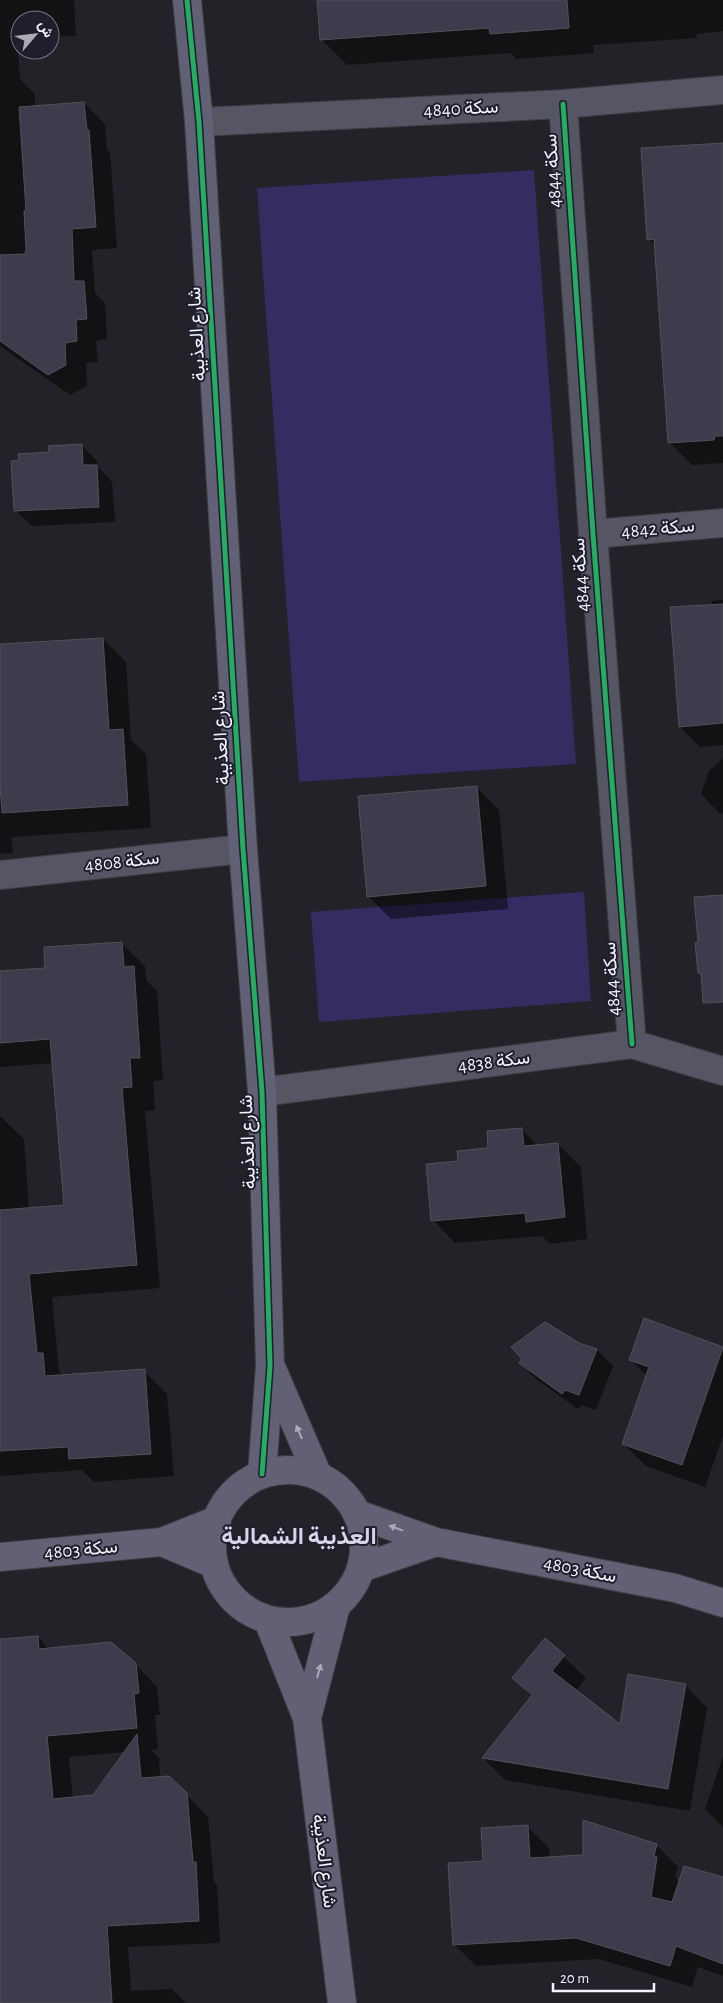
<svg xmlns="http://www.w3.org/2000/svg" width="723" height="2003" font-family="'Alegreya Sans',Vazirmatn,sans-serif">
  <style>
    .green { fill: #352d62 }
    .shadow { fill: #0007; fill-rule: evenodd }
    .building { fill: #3f3b4c; stroke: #515157 }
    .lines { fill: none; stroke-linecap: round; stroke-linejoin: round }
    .street-casing { stroke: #3c3c41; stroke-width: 30 }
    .secondary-casing { stroke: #3c3c41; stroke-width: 30 }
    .street { stroke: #565564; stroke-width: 28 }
    .secondary { stroke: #626074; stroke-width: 28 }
    .cycleway-casing { stroke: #1f1e2c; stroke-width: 8 }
    .cycleway { stroke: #26ab63; stroke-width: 5 }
    .oneway { fill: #abaab8 }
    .labels { text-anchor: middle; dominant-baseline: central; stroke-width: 4; stroke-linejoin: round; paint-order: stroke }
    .street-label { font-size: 19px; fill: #f4f3fd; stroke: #1f1e2c }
    .district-label { font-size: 24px; font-weight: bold; fill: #d6d5e8; stroke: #1f1e2c }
  </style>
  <rect width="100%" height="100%" fill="#222228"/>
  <!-- green -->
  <g class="green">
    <polygon points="534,170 576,764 299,782 257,188"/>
    <polygon points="584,892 591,1001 319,1022 311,912"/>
  </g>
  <!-- shadow -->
  <g class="shadow">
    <polygon points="0,0 74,0 76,36 50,37 50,20 20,20 20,39 17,39 20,79 35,94 35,107 84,103 105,124 107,150 110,152 117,248 92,250 95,293 105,303 107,339 96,341 98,362 86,363 87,386 70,395 0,346"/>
    <polygon points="318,0 723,0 723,31 696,34 697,38 593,45 594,53 516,59 511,53 347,65 322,40"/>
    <polygon points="723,144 723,463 692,465 669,442 656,246 648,239"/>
    <polygon points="81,445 97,461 98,467 112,482 115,522 32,526 15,510 50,454"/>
    <polygon points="723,600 723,745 700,747 680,727 712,605 712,601"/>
    <polygon points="103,639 126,662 131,740 146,754 151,828 11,837 13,853 0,854 0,646"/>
    <polygon points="723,758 723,813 720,814 701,794 709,771"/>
    <polygon points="476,787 499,810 508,909 391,919 368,896"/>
    <polygon points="121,943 145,966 146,980 157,991 163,1080 153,1081 155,1110 145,1111 160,1288 52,1297 59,1371 64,1376 144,1371 167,1394 174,1476 94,1482 82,1470 0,1476 0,1116 24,1139 29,1209 66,1206 54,1063 0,1067 0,972 47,969"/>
    <polygon points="522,1130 538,1146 558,1144 581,1167 587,1239 550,1244 542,1236 455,1243 433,1220 459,1162 490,1149"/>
    <polygon points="644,1320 723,1348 723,1436 705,1487 646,1466 623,1443 647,1376 630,1359"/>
    <polygon points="578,1344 597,1350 613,1366 596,1410 581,1405 578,1409 536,1379 520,1363 524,1359"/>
    <path d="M38 1637 49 1649 135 1664 157 1687 160 1715H155L158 1749 151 1750 159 1758 160 1778 169 1777 208 1817 214 1882 217 1885 220 1943 128 1947 131 1991 172 1989 186 2003H0V1641ZM126 1752 94 1796 73 1799 69 1757Z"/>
    <polygon points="546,1640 586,1678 576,1691 621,1726 685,1685 707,1708 690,1811 505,1780 483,1758 532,1697 514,1678"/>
    <polygon points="723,1756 723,1827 705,1809"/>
    <polygon points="527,1826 549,1848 550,1858 584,1856 656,1845 678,1867 675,1877 680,1882 723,1878 723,1976 698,1967 692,1987 599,1959 476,1966 454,1944 484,1862"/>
  </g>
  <!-- building -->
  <g class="building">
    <polygon points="317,0 567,0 569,28 490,34 489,28 320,40"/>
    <polygon points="84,102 87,130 89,130 96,227 72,229 74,281 84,281 87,319 76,320 77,341 65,343 66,365 48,375 0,341 0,255 25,254 26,249 24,211 26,210 19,107"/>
    <polygon points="723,143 723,436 715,436 714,440 668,443 654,239 647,240 641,148"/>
    <polygon points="82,444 83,465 97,465 99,507 14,511 11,461 19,460 18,454 49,452 48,446"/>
    <polygon points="723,604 723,723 679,727 670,607"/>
    <polygon points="103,638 109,730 123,729 128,805 2,813 0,785 0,644"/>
    <polygon points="477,786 486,886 367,897 358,796"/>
    <polygon points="723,895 723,1002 703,1003 701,973 698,973 695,943 698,942 694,897"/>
    <polygon points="122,942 124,967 134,966 140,1058 130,1058 132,1087 122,1088 137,1265 29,1274 37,1353 43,1353 45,1376 145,1369 151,1454 69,1459 68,1447 0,1451 0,1210 64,1205 50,1039 0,1043 0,971 45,968 44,947"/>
    <polygon points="522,1128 524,1146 558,1143 565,1217 526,1222 525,1213 431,1221 426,1164 458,1161 457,1151 488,1148 487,1131"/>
    <polygon points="644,1318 723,1347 682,1465 622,1444 649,1367 629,1360"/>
    <polygon points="545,1322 579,1343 597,1349 579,1395 565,1390 562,1394 519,1363 522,1359 511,1347"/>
    <polygon points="38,1636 39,1649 111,1642 136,1663 139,1693 134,1694 137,1728 47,1736 53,1799 93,1795 137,1734 141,1778 169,1776 187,1793 193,1862 196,1862 199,1921 107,1926 112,2003 0,2003 0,1639"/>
    <polygon points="545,1638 565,1655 552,1671 620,1724 628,1674 686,1684 668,1789 482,1758 532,1695 512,1678"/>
    <polygon points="583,1820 657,1844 654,1856 657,1857 651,1897 672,1902 684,1866 723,1877 723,1964 676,1946 670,1966 576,1938 453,1945 448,1863 483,1861 481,1828 528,1825 530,1858 583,1855"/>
  </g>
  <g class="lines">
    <defs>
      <g id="street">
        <polyline points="563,104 593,534 632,1044"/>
        <polyline points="199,122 563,104 723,90"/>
        <polyline points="593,534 723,523"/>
        <polyline points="0,875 243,849"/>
        <polyline points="262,1092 632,1044 723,1071"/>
      </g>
      <g id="secondary">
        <polyline points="187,0 199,122 243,849 262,1092 270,1366 262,1474"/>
        <polyline points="272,1369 318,1476"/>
        <circle cx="288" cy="1546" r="76"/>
        <polyline points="357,1514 436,1542 675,1588 723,1603"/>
        <polyline points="162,1542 214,1564"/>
        <polyline points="0,1557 162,1542 217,1520"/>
        <polyline points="361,1568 436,1542"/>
        <polyline points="268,1620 307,1718 342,2003"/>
        <polyline points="307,1718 336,1606"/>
      </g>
    </defs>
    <!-- street casing -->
    <use href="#street" class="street-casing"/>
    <!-- secondary casing -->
    <use href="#secondary" class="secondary-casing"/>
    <!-- street -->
    <use href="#street" class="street"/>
    <!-- secondary -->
    <use href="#secondary" class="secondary"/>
    <defs>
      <g id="cycleway">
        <polyline points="187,0 199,122 243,849 262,1092 270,1366 262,1474"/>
        <polyline points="563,104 593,534 632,1044"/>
      </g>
    </defs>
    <!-- cycleway casing -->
    <use href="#cycleway" class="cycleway-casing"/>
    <!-- cycleway -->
    <use href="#cycleway" class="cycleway"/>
  </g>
  <!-- one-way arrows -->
  <defs><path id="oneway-solid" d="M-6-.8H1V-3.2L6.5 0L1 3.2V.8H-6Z" transform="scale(1.25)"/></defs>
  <g class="oneway">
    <use href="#oneway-solid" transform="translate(299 1432) rotate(-113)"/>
    <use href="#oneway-solid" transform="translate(396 1528) rotate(-160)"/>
    <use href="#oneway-solid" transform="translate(319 1671) rotate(-75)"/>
  </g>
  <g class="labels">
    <!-- street labels -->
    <g class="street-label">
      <text transform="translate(461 109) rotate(-3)">سكة 4840</text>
      <text transform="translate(553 171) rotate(-94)">سكة 4844</text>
      <text transform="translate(197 334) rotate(-93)">شارع العذيبة</text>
      <text transform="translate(658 529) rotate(-5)">سكة 4842</text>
      <text transform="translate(581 575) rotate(-94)">سكة 4844</text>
      <text transform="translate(221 738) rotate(-93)">شارع العذيبة</text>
      <text transform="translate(122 862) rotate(-6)">سكة 4808</text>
      <text transform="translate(612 979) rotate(-94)">سكة 4844</text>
      <text transform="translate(494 1062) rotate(-7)">سكة 4838</text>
      <text transform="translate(248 1142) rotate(-92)">شارع العذيبة</text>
      <text transform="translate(81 1550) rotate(-5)">سكة 4803</text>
      <text transform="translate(580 1570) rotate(11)">سكة 4803</text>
      <text transform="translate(324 1861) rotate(83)">شارع العذيبة</text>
    </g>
    <!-- district labels -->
    <g class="district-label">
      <text x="299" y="1537">العذيبة الشمالية</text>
    </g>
  </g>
  <!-- north arrow -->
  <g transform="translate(35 35) rotate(62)"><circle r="24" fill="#1f1e2c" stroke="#747380"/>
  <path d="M0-4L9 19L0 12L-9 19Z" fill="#aaaab2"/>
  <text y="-8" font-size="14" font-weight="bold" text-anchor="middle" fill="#f4f3fd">ش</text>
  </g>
  <!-- scale -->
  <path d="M553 1983v8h101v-8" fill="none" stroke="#f4f3fd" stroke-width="2.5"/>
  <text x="560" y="1983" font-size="15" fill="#f4f3fd" stroke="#1f1e2c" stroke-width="4" paint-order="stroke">20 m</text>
</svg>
